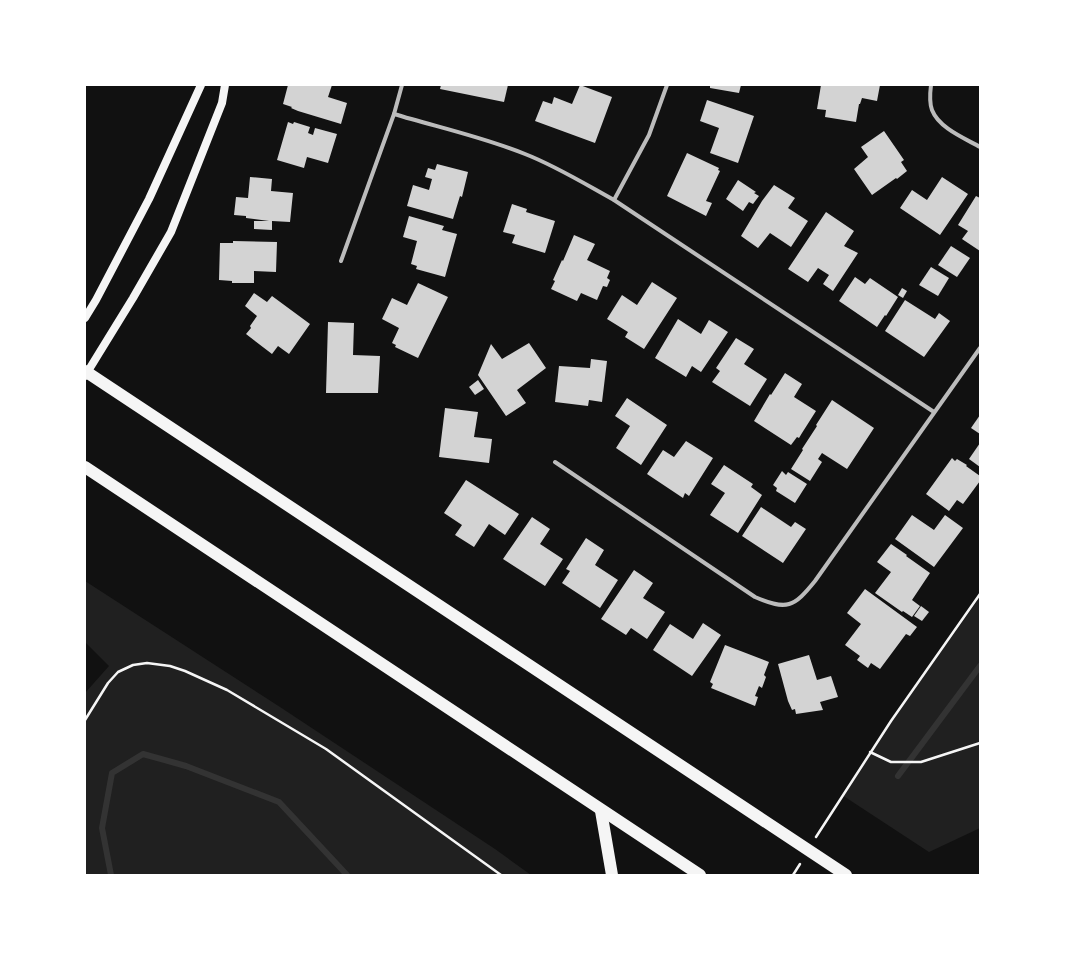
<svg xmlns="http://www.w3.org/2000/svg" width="1065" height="960" font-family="Commissioner,sans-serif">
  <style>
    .green { fill: #202020 }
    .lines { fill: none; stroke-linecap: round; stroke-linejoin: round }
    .stream { stroke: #333; stroke-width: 6 }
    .building { fill: #d3d3d3 }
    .path { stroke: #f5f5f5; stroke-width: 2.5 }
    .minor { stroke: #bcbcbc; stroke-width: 4 }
    .secondary { stroke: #f5f5f5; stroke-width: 8 }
    .motorway { stroke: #f5f5f5; stroke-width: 12 }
  </style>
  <rect width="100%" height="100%" fill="#111"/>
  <!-- green -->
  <g class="green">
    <polygon points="85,581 280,707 495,849 531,875 85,875 85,693 109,666 85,642"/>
    <polygon points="980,597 980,828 929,852 842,795 870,752"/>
  </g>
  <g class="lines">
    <!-- stream -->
    <g class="stream">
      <polyline points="898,776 980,666"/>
      <polyline points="111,875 102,828 112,773 143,754 186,766 279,802 347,875"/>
    </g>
  </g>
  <!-- building -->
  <g class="building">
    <polygon points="288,85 332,85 328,97 347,103 341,124 298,111 291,108 292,107 283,104"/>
    <polygon points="441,85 508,85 504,102 440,89"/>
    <polygon points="580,85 612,97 595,143 535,121 543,101 552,104 554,97 572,104"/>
    <polygon points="710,85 741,85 739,93 710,88"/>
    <polygon points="821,85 880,85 877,101 862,98 860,104 859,104 856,122 825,117 826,110 817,109"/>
    <polygon points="707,100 754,116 738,163 710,153 719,128 700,121"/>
    <polygon points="288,122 293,124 294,122 310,127 308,133 313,135 315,128 337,134 328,163 307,157 304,168 277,160"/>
    <polygon points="884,131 904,160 901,162 907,171 897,179 896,178 872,195 854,169 868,157 861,147"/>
    <polygon points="687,153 719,168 718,170 720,171 706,201 712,203 706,216 667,196"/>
    <polygon points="437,164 468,172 462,197 460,196 453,219 407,206 413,185 429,190 432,179 425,177 428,168 435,170"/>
    <polygon points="250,177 272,179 271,191 293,193 290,222 272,221 272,230 254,229 254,221 269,221 246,218 246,216 234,215 236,197 248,198"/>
    <polygon points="942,177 968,194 940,235 900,208 912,190 927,200"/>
    <polygon points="738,180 756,192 754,193 759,196 753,204 749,202 743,211 726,199"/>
    <polygon points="774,185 795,198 788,208 808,221 791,247 770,233 758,248 741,236 762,201"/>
    <polygon points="976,196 980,198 980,251 962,239 968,231 958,225"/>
    <polygon points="512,204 527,209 526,212 555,221 545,253 512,243 515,235 503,232"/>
    <polygon points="826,212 854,231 844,246 858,253 833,291 823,284 829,275 818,268 808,282 788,269"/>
    <polygon points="409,216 444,226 442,230 457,234 445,277 416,269 417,266 411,264 417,241 403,237"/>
    <polygon points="574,235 595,244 587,260 610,271 607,278 610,280 607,287 603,286 597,300 581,293 577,301 551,289 555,281 553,280 562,260 563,261"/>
    <polygon points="233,241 277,242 276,272 254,271 254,283 232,283 232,281 219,280 220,243 233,243"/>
    <polygon points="951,246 970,258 957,277 938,265"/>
    <polygon points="931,267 949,278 938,296 919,285"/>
    <polygon points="855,277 865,284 870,278 898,297 886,316 885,315 877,327 839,301"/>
    <polygon points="652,282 677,298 644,349 625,337 628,332 607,319 622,295 637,305"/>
    <polygon points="418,283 448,297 418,358 395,347 396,345 392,343 399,328 382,319 392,298 407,305"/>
    <polygon points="902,288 907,291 903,298 898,295"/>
    <polygon points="254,293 267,302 272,296 310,324 289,354 278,346 272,354 246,334 251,328 250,326 257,316 245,306"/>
    <polygon points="905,300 935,319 939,313 950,321 924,357 885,331"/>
    <polygon points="678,319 701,334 709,320 728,332 701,372 692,366 686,377 655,358"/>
    <polygon points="328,322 354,323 353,355 380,356 378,393 326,393"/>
    <polygon points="736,338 754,349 744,364 767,379 750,406 712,382 720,371 716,368"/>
    <polygon points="529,343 546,368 517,390 526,403 506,416 478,375 491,344 502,359"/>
    <polygon points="591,359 607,361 602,402 589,400 588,406 555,402 559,366 590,368"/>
    <polygon points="785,373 802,384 794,397 816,411 802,433 799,438 797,437 791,445 754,421 770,394 771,395"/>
    <polygon points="478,380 484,389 475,395 469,387"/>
    <polygon points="627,398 667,425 641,465 616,448 630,426 615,416"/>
    <polygon points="832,400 874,428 847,469 822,453 818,459 822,462 810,481 791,469 803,450 802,449 817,426 816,425"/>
    <polygon points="445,408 478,412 474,437 492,439 489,463 439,457"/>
    <polygon points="980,415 980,434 971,428"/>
    <polygon points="686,441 713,458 689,496 685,493 683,498 647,474 663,450 674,457"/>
    <polygon points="980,443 980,467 969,459"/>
    <polygon points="952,458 955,461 957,459 967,465 966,466 980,476 980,481 963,504 957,500 949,511 926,494"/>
    <polygon points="724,465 753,484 751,487 762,495 738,533 710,515 725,493 711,484"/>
    <polygon points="782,471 786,475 788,472 807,484 795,503 776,491 777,488 773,485"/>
    <polygon points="466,480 519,514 505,535 489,524 474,547 455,535 462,525 444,513"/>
    <polygon points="761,507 791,527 795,522 806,529 783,563 742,536"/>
    <polygon points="912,515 934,530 945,515 963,528 934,567 895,539"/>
    <polygon points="532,517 550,529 540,544 563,559 545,586 503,559"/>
    <polygon points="586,538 604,550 595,565 618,580 600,608 562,583 570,571 566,569"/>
    <polygon points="891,544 907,555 906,556 930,573 912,600 920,606 912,617 903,611 902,612 875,593 891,572 877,562"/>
    <polygon points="634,570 653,583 643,598 665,612 647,639 631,628 626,635 601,619"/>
    <polygon points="865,589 917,627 910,636 906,634 880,669 871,663 868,668 857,660 860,656 845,645 861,624 847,613"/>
    <polygon points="921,606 929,612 922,621 914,616"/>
    <polygon points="703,623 721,635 692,676 653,650 670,624 693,639"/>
    <polygon points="725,645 769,662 764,675 766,677 762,688 759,686 755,696 758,697 755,706 711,688 713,684 710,682"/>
    <polygon points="809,655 817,680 831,676 838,697 820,702 823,710 796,714 795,709 792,710 788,701 778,664"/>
  </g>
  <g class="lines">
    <!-- path -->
    <g class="path">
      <polyline points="85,720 108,683 118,672 133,665 147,663 170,666 185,671 227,690 326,749 501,875"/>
      <polyline points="870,752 891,762 921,762 980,743"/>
      <polyline points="816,837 891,721 980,594"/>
      <polyline points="793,875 800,864"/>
    </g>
    <!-- minor -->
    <g class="minor">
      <path d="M931 85C930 93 929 102 932 110 939 128 964 138 980 147"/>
      <path d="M394 114C437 127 483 137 525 154 556 166 585 184 614 200L934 412"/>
      <polyline points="614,200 649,135 667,85"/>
      <polyline points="341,261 394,114 402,85"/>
      <path d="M555 462 755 597C787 611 794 607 815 581L980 348"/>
    </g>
    <!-- secondary -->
    <g class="secondary">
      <polyline points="85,318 96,300 149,199 201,85"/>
      <polyline points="85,376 133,298 171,232 222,103 225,85"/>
    </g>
    <!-- motorway -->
    <g class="motorway">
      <polyline points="85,371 846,875"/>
      <polyline points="85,467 700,875"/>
      <polyline points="601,811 612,875"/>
    </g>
  </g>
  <!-- border -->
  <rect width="1065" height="960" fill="none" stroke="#ffffff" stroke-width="172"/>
</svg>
